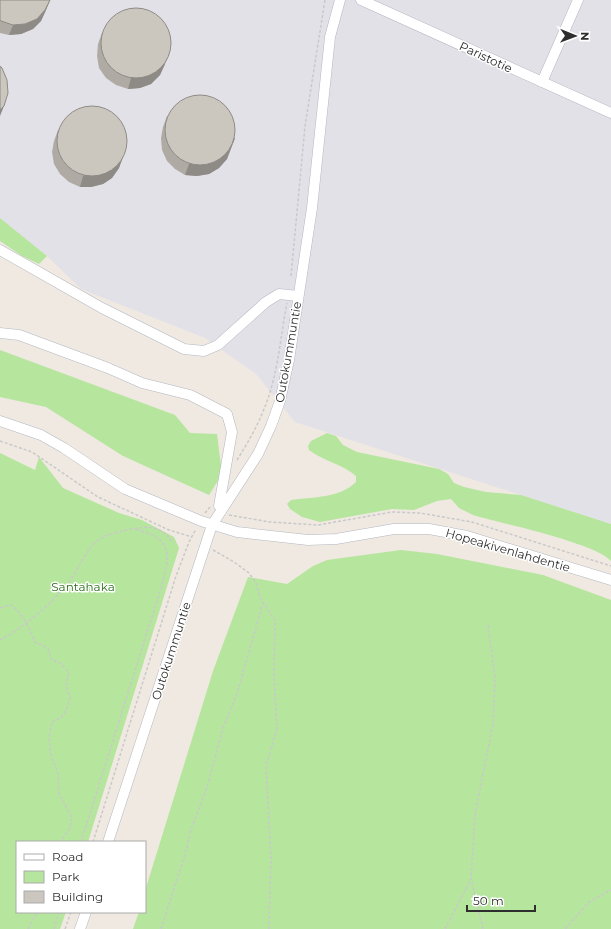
<svg xmlns="http://www.w3.org/2000/svg" width="611" height="929" font-family="Montserrat,sans-serif">
  <style>
    .industrial { fill: #e3e1e8 }
    .green { fill: #b6e59e }
    .lines { fill: none; stroke-linecap: round; stroke-linejoin: round }
    .minor-casing { stroke: #b4b7c1; stroke-width: 11 }
    .path { stroke: #c9c9c9; stroke-width: 1.5; stroke-dasharray: 3 2; stroke-linecap: butt }
    .minor { stroke: #fff; stroke-width: 10 }
    .wall { fill: #afaba4 }
    .shaded-wall { fill: #8e8b86 }
    .building { fill: #cbc7bf; stroke: #8e8b86 }
    .labels { text-anchor: middle; dominant-baseline: central; stroke-width: 3; stroke-linejoin: round; paint-order: stroke }
    .street-label { font-size: 12px; fill: #2e2e2e; stroke: #fff }
    .park-label { font-size: 12px; fill: #2c6e1b; stroke: #fff }
  </style>
  <rect width="100%" height="100%" fill="#efe9e1"/>
  <!-- industrial -->
  <polygon class="industrial" points="0,0 611,0 611,524 295,422 256,374 205,338 81,289 47,256 0,218"/>
  <!-- green -->
  <g class="green">
    <polygon points="0,218 47,256 39,264 22,256 0,241"/>
    <polygon points="0,350 175,415 190,433 217,434 222,474 209,495 123,456 46,407 0,397"/>
    <path d="M327 433 336 436 343 445 357 452 439 469 448 474 454 483 464 487 486 492 521 495 611 524V561C595 543 500 523 473 515L459 508 451 499 437 501 414 510 392 509 320 522 302 517 290 509 287 504 291 500C313 497 340 498 356 482V476C343 464 323 461 309 450L308 446 311 441Z"/>
    <polygon points="0,453 35,470 39,457 63,488 119,513 142,520 174,537 179,548 88,842 17,842 17,912 66,912 60,929 0,929"/>
    <polygon points="401,550 437,554 543,575 611,600 611,929 133,929 139,912 145,912 145,891 213,671 248,577 287,584 313,566 327,560"/>
  </g>
  <g class="lines">
    <defs>
      <g id="minor">
        <polyline points="361,0 611,113"/>
        <polyline points="542,82 578,0"/>
        <polyline points="0,250 102,308 184,349 204,351 218,345 266,302 279,294 298,296"/>
        <polyline points="0,333 19,335 108,368 142,383 190,395 227,414 232,432 219,506"/>
        <polyline points="0,421 41,435 64,448 125,489 201,521 237,532 308,540 336,539 394,529 429,529 467,536 611,580"/>
        <polyline points="108,842 212,525 258,454 271,426 280,401 289,360 312,208 330,37 340,0"/>
        <polyline points="80,929 86,912"/>
      </g>
    </defs>
    <!-- minor casing -->
    <use href="#minor" class="minor-casing"/>
    <!-- path -->
    <g class="path">
      <polyline points="291,276 305,126 325,0"/>
      <polyline points="0,441 32,452 98,497 169,530 192,537"/>
      <path d="M237 460C247 444 257 427 264 409 278 376 280 338 287 303"/>
      <polyline points="205,513 210,507"/>
      <polyline points="229,515 270,522 318,525 392,512 420,513 472,522 611,566"/>
      <polyline points="213,550 234,562 249,573 256,583 260,598 275,620 274,677 277,729 266,766 271,857 269,929"/>
      <path d="M0 608 11 605C24 614 29 629 35 642L48 648 51 659 60 663 69 672 66 686 70 697 67 709 61 718 52 722 49 737 51 756 58 773 59 793 72 818 69 830 60 842"/>
      <path d="M0 640C24 628 56 600 72 578 79 567 88 547 98 540 107 533 143 525 154 528 162 530 169 536 173 543"/>
      <path d="M81 842 161 588C165 570 175 549 155 536 149 533 141 531 134 529"/>
      <polyline points="93,842 176,576 189,542 196,529"/>
      <polyline points="28,929 37,912"/>
      <polyline points="54,929 59,912"/>
      <polyline points="65,929 71,912"/>
      <polyline points="161,929 186,851 191,830 207,787 224,725 237,694 263,603"/>
      <polyline points="445,929 471,879"/>
      <polyline points="483,929 471,879 475,814 493,724 495,678 488,624"/>
      <polyline points="565,929 589,902 611,890"/>
    </g>
    <!-- minor -->
    <use href="#minor" class="minor"/>
  </g>
  <!-- wall -->
  <g class="wall">
    <polygon points="0,0 50,0 46,10 41,21 33,29 21,34 9,35 0,33"/>
    <polygon points="102,33 165,64 160,75 151,84 140,88 128,89 116,85 106,78 99,68 97,56 98,44"/>
    <polygon points="167,116 235,138 227,159 219,168 209,174 197,176 185,175 175,169 167,161 162,150 161,138 163,127"/>
    <polygon points="58,130 123,157 119,168 112,178 103,184 91,187 80,187 69,182 60,174 54,164 52,152 54,141"/>
  </g>
  <!-- shaded-wall -->
  <g class="shaded-wall">
    <polygon points="50,0 46,10 41,21 33,29 21,34 9,35 13,25"/>
    <polygon points="169,54 165,64 160,75 151,84 140,88 128,89 131,78"/>
    <polygon points="4,106 0,116 0,110"/>
    <polygon points="235,138 227,159 219,168 209,174 197,176 185,175 189,164"/>
    <polygon points="123,157 119,168 112,178 103,184 91,187 80,187 83,176"/>
  </g>
  <!-- building -->
  <g class="building">
    <polygon points="0,0 50,0 45,10 37,19 25,24 13,25 1,21 0,20"/>
    <circle cx="136" cy="43" r="35"/>
    <polygon points="0,66 2,68 7,80 8,93 4,106 0,110"/>
    <circle cx="200" cy="130" r="35"/>
    <circle cx="92" cy="141" r="35"/>
  </g>
  <g class="labels">
    <!-- street labels -->
    <g class="street-label">
      <text transform="translate(486 57) rotate(25)">Paristotie</text>
      <text transform="translate(288 352) rotate(-80)">Outokummuntie</text>
      <text transform="translate(508 550) rotate(16)">Hopeakivenlahdentie</text>
      <text transform="translate(171 651) rotate(-72)">Outokummuntie</text>
    </g>
    <!-- park labels -->
    <g class="park-label">
      <text x="83" y="586">Santahaka</text>
    </g>
  </g>
  <!-- legend -->
  <rect x="16" y="841" width="130" height="72" fill="#ffffff" stroke="#ababab"/>
  <rect x="24" y="854" width="20" height="6" fill="#ffffff" stroke="#ababab"/>
  <text x="52" y="861" font-size="12" fill="#2e2e2e">Road</text>
  <rect x="24" y="871" width="20" height="12" fill="#b6e59e" stroke="#ababab"/>
  <text x="52" y="881" font-size="12" fill="#2e2e2e">Park</text>
  <rect x="24" y="891" width="20" height="12" fill="#cbc7bf" stroke="#ababab"/>
  <text x="52" y="901" font-size="12" fill="#2e2e2e">Building</text>
  <!-- north arrow -->
  <g transform="translate(575 36) rotate(91)" stroke="#ffffff" stroke-width="3" paint-order="stroke">
  <path d="M0-3L7 15L0 10L-7 15Z" fill="#2e2e2e"/>
  <text y="-6" font-size="11" font-weight="bold" text-anchor="middle" fill="#2e2e2e">N</text>
  </g>
  <!-- scale -->
  <path d="M467 905v6h68v-6" fill="none" stroke="#2e2e2e" stroke-width="2"/>
  <text x="473" y="905" font-size="12" fill="#2e2e2e" stroke="#ffffff" stroke-width="3" paint-order="stroke">50 m</text>
</svg>
